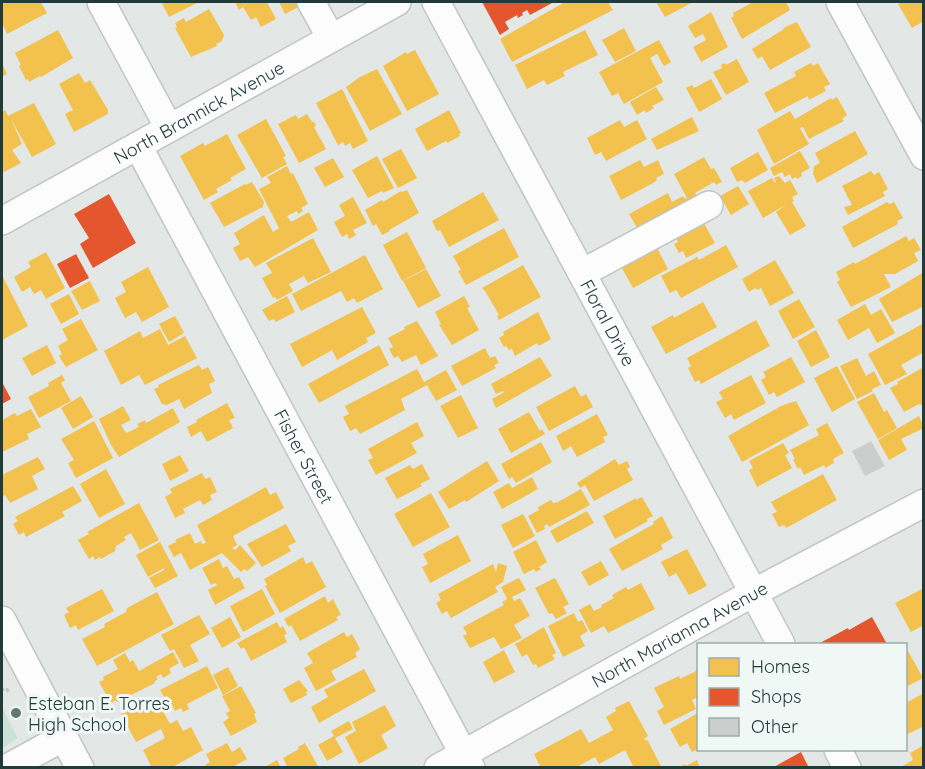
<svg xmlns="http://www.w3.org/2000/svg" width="925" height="769" font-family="Quicksand,sans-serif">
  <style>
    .green { fill: #cbe2d6 }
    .homes { fill: #f2c14e }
    .shops { fill: #e4572e }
    .building { fill: #cacfce }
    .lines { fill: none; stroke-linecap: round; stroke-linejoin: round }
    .minor-casing { stroke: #c0c5c4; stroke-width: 30 }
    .path { stroke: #c0c8c7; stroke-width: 4; stroke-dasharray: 3 4.5; stroke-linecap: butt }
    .minor { stroke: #fbfcfb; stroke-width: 27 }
    .poi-dot { fill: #647877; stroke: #f0f8f5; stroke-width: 2 }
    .labels { text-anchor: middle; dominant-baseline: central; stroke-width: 6; stroke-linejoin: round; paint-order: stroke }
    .street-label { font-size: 18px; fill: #203b3a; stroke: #f0f8f5 }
    .poi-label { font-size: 18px; fill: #203b3a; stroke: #f0f8f5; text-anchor: start }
  </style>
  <rect width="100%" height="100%" fill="#e3e8e7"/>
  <!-- green -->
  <polygon class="green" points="2,708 18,738 2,748"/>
  <!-- homes -->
  <g class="homes">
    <polygon points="2,2 41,2 47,13 7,34 2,23"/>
    <polygon points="161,2 199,2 169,17"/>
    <polygon points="235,2 267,2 276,19 261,27 256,17 251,20 243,7 239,10"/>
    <polygon points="279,2 308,2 285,14"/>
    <polygon points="565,2 608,2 613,10 512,62 500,39"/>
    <polygon points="656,2 693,2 665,17"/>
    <polygon points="753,2 786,2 790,10 742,39 731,18 734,16 733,13"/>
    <polygon points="902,2 924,2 924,21 912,28 898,4"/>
    <polygon points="209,9 224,35 222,41 216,44 217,46 191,57 175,28 177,27 175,23 184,18 186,22"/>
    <polygon points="711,12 728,47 701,62 693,47 706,40 703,34 695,38 688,26"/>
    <polygon points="797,22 811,47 770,70 762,56 758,59 752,49 784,29 783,28"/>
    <polygon points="624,28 636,51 615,62 602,40"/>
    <polygon points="58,30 73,58 41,77 40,76 29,82 28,79 26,80 19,66 21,65 15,53"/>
    <polygon points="585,30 598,55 563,72 565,76 547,85 544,80 527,89 515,65"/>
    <polygon points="659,40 671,62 664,66 657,54 650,58 663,82 624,104 618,93 612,96 599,72"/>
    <polygon points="415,50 439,94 407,111 383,66 406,52 407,54"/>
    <polygon points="737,59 749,82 726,95 713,72 722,68 721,65 725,63 726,65"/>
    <polygon points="2,63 7,74 2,77"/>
    <polygon points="811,63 813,66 818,63 830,84 824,87 826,91 809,100 808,96 775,113 764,93 796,76 794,72"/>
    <polygon points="377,69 402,114 370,131 346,87 360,77"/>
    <polygon points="79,73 85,83 90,80 108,110 108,114 74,132 65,114 73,110 59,84"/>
    <polygon points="711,79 722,99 699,112 686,88 692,85 694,88"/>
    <polygon points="656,87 664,100 652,106 654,108 646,113 645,110 637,115 630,102"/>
    <polygon points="342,89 368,141 353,149 350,143 345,146 343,142 338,145 316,103"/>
    <polygon points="837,97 847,115 842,119 844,121 809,139 803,127 800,128 809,144 774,164 757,130 790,111 795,119 831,98 832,100"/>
    <polygon points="34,103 56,144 32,157 11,119 22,144 12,150 21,163 2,173 2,112 5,110 8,116"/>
    <polygon points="449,110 461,133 459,134 460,136 447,143 446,141 427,151 415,129"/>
    <polygon points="307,114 312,122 314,122 316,125 314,127 326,149 299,163 278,124 296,115 298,119"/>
    <polygon points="692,117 699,131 657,150 651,139"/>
    <polygon points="266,119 286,156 283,157 287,164 262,178 237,135"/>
    <polygon points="620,120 624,127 637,120 647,139 606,161 601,152 595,155 587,138"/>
    <polygon points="855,131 868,154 817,183 813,174 814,166 820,163 815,153"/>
    <polygon points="227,134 246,169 230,178 232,180 216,189 218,192 204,200 180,156 203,143 205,146"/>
    <polygon points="401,149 417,178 398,188 382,159"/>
    <polygon points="800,151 810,168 801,173 802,176 797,179 796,177 792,179 790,174 785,177 782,172 774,176 770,168"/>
    <polygon points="758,152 768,170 745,183 742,180 737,182 730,168"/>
    <polygon points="377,156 394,188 383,193 382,191 368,198 352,170"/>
    <polygon points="704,157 711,169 714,168 722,182 716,185 714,182 695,193 702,205 642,236 629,214 668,193 672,202 683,196 685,199 687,198 674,174"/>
    <polygon points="333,158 344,177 325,187 314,168"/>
    <polygon points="640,160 644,167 658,160 664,174 656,178 657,180 653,183 621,200 609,176"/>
    <polygon points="287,166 291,174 293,173 308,204 301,208 303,211 298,214 297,211 287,216 291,222 309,212 318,230 255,267 248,257 240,261 233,248 240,244 234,233 264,215 273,232 279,228 259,189 271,183 267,177"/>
    <polygon points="871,171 874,175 879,172 888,189 883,192 885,196 848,215 844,207 852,205 842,186"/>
    <polygon points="779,176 785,183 790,180 798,194 792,197 794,201 792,202 806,226 790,235 776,212 787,204 763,218 748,191 772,178 775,183 776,182 774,178"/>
    <polygon points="252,182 264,202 263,207 224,227 210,203 245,184 246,185"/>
    <polygon points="738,186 749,204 731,215 720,196"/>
    <polygon points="407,190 419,213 389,230 390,231 382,235 376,224 373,226 365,210 382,200 383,202 401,191 402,192"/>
    <polygon points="483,192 499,220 449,247 440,230 437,231 432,221"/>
    <polygon points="353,197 367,223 353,230 356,235 349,239 347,234 342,237 334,222 345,216 339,205"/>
    <polygon points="887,202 889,204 894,202 903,218 897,221 898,224 853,248 842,227"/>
    <polygon points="702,220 715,243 686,258 683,251 679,253 674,244 678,242 674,235"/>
    <polygon points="504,228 519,257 466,285 458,271 461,270 453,256"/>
    <polygon points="407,232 426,268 402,281 383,245"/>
    <polygon points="906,236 909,241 914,238 921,250 914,253 918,261 895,274 884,274 891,287 851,307 837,282 840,280 836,272 854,262 855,264"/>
    <polygon points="313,238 331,272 308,283 304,276 289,284 293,291 277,300 275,297 273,298 262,278 272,273 266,263"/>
    <polygon points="654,242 668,269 633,288 618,261"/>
    <polygon points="726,245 738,267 681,298 676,290 670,293 661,276 697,257 699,260"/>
    <polygon points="46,252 65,288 46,299 41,290 34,294 30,287 22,292 14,277 31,267 28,262"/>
    <polygon points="365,255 383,289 357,303 354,298 347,302 341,291 301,311 292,294"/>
    <polygon points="775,260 794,293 770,306 761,288 757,290 755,288 749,292 742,279"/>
    <polygon points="523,265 541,297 499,320 497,316 499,315 485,291 482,288"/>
    <polygon points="148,267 169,307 142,322 136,312 125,318 115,298 126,292 121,282"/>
    <polygon points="426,269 441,296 418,308 403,281"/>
    <polygon points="924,272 924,306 892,322 879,299"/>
    <polygon points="2,275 28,326 2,340"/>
    <polygon points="90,281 100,301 82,310 71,291"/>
    <polygon points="69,294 79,314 61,324 50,304"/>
    <polygon points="287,296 295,312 276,322 274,319 269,321 262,310"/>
    <polygon points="464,296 470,307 467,308 479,330 452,345 439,325 441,324 435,312"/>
    <polygon points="799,299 815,327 793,339 778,311"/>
    <polygon points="703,302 717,327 666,354 651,327 673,315 674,318"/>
    <polygon points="865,304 871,315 881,309 895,333 877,343 869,328 848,340 837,320"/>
    <polygon points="362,307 376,333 366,338 368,342 337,360 332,350 302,367 290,344"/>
    <polygon points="538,312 551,339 539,346 537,343 515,356 512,349 509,350 506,346 504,347 499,338 504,335 503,332"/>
    <polygon points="175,316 184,333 169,342 159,324"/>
    <polygon points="81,319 98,350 66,367 59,356 62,354 58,346 68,340 62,329"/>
    <polygon points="756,320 770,346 701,384 699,380 695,382 688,368 691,366 687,358"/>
    <polygon points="417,321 438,356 421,365 416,355 402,362 398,356 394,358 389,349 393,347 388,338 405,329 404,327"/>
    <polygon points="924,323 924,352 901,365 907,374 885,385 868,354"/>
    <polygon points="160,329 168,345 185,336 197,358 145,385 139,375 121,385 104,351 140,331 143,338"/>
    <polygon points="816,330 830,357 811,367 797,341"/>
    <polygon points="47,345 56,363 32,376 22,358"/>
    <polygon points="379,345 389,365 319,403 308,384"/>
    <polygon points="485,348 490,358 495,356 499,363 494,365 496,368 462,386 451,366"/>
    <polygon points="540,357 552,376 496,408 492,399 504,392 503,391 496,394 491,384"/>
    <polygon points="791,357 805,382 777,397 774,392 769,395 761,380 766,377 763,372"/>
    <polygon points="857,358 866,376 874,371 881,385 872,389 873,391 857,399 840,366"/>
    <polygon points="199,365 202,370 208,367 215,381 209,384 212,393 184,409 179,399 167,405 162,404 154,389 159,387 158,385"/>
    <polygon points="837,366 855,399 832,412 814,378"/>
    <polygon points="924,367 924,404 921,405 919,404 904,412 890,388 898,384 897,382"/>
    <polygon points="417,369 424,382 446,370 457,390 436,401 427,385 401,399 405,410 360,434 356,428 350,431 343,417 349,414 345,406"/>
    <polygon points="62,375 65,380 61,383 71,401 39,418 28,397 49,386 48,383"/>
    <polygon points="751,375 766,403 734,420 731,414 725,418 716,402 723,399 719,392"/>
    <polygon points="575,386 581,397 586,394 593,407 549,431 536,407"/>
    <polygon points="874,393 884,412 887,410 897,428 878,439 857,402"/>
    <polygon points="461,395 478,428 458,438 440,406"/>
    <polygon points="81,396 93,417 73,429 61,408"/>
    <polygon points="796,401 809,425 742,462 728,436 781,406"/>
    <polygon points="227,403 235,418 229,420 233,428 207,442 201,431 191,437 187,427 197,422 196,420"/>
    <polygon points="123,406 131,420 121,425 126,433 139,427 137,424 145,420 146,423 173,408 180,422 119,457 111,445 99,419"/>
    <polygon points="31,409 41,427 27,434 29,439 2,452 2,420 15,413 17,416"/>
    <polygon points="529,412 540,431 542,429 545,434 511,453 498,429"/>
    <polygon points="597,414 608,435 603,437 605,442 577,457 571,446 563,451 556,436"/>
    <polygon points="919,416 924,428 901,439 907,450 889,460 878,440"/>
    <polygon points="94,421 113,458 76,478 68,463 74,460 61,439"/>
    <polygon points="417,422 424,436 411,443 417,453 376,475 368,460 373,458 368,449"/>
    <polygon points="827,423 844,453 833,459 834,463 825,468 824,465 804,475 800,467 798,469 793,460 795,459 790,450 819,435 816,429"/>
    <polygon points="541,442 552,462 516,483 512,477 509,479 501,464"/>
    <polygon points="783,443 789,453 785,455 792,468 757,487 749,470 753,468 749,461"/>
    <polygon points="180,455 189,471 170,481 162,464"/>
    <polygon points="38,457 45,469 32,476 38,489 10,503 5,495 2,497 2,475"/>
    <polygon points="615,459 619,465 627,461 630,467 627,469 633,480 594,501 585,485 580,488 577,483"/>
    <polygon points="487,461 499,481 466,502 465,500 449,509 438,492"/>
    <polygon points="422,464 430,479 420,484 422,486 397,499 385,478 410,465 413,469"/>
    <polygon points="106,469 125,504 99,518 80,484"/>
    <polygon points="202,473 205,479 210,477 217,492 210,495 212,500 203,505 200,500 183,509 185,513 175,518 165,497 172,493 170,489"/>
    <polygon points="823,474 837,500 786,528 784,525 779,527 772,514 777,512 771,502"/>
    <polygon points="532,477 538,489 502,509 493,492 509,483 512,488"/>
    <polygon points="73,486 82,501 62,512 65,516 26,537 24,532 19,535 13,524 18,521 15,517"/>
    <polygon points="266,487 270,495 276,492 284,508 233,536 237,545 232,548 235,550 240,545 256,563 247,571 244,569 241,572 222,553 190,570 181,553 174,557 168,546 176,542 175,540 190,533 195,544 201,541 202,544 206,543 197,525"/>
    <polygon points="581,489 590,505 549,527 547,524 544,526 545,529 537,533 528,516 539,510 538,507 551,500 553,503 558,502"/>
    <polygon points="431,493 450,527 413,547 394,514"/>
    <polygon points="642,497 653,516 647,519 648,521 615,539 603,516 636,498 636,500"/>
    <polygon points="139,503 159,540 140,550 131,533 124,537 126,540 116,546 115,551 101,559 100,557 95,560 93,556 89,559 78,540 89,534 87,532"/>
    <polygon points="587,511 594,523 557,543 550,531"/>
    <polygon points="523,514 535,536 513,548 501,525"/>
    <polygon points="662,516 673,538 661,545 663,549 622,571 609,549 654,524 653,522"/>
    <polygon points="286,524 296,542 288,546 291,551 262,567 247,544"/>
    <polygon points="458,535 471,561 430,583 422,567 428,564 423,554"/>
    <polygon points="536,540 547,562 539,567 541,569 536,572 534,569 524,574 513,552"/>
    <polygon points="160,542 178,576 155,588 149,578 164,570 164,568 148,577 136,555"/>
    <polygon points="687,549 707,586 689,595 676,573 669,577 661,562"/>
    <polygon points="303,557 306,564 312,561 326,587 280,613 265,586 267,585 264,579"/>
    <polygon points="219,559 223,568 227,566 234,579 239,577 245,588 215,605 208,590 217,585 215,583 211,585 202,568"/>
    <polygon points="601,561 609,575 589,586 581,572"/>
    <polygon points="498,563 507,566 503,582 495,587 498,592 451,618 447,611 442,614 436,603 441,600 438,594 493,564 496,572"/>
    <polygon points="519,578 526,590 512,597 514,601 520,598 530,616 514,625 522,638 501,649 494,637 470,648 463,636 467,634 463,627 504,605 502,602 507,599 501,587"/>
    <polygon points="555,578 569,604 563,607 567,613 556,619 552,613 549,614 535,588"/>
    <polygon points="641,583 655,609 608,633 604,626 591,633 579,610 590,604 594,611 602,607 601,605 614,598 612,595 626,587 628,590"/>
    <polygon points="924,588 924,625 911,632 895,603"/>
    <polygon points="102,589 114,611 78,630 76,625 70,628 64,615 69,612 66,608"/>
    <polygon points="262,589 275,614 243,632 230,606"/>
    <polygon points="157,592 174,624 97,666 82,639 105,627 104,624 126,612 127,608"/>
    <polygon points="325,596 328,603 333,599 341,615 336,617 338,620 300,641 291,625 289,627 284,619"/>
    <polygon points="574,613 578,622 582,620 588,631 580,636 585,646 563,657 548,626"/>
    <polygon points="199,615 210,634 190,645 199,661 184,668 174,649 170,651 161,635"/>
    <polygon points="230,617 241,637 222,648 211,628"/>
    <polygon points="277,622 280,628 283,626 287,634 284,635 287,642 251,661 244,647 241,649 237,643"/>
    <polygon points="544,627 556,653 552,655 555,659 538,668 536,664 533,665 527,654 522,657 515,644"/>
    <polygon points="344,632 347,637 352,634 360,649 355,653 357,657 331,671 336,680 316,691 304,668 313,663 307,653"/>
    <polygon points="504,650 515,672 494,683 483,662"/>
    <polygon points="908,651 923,678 906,687 906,653"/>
    <polygon points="173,652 179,663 169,669 171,673 163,678 161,674 156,677 158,679 154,682 155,683 117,702 116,700 111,703 99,682 104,680 103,677 118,669 113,660 125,653 130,662 133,660 139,671"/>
    <polygon points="207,666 218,688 187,704 189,709 183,712 181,708 175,711 167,696 164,697 160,690"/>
    <polygon points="228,667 238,686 223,695 213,675"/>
    <polygon points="364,669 376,691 319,723 311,707 328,697 324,690"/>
    <polygon points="698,670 698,697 692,700 696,709 664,725 657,711 664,707 654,688 679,676 680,679"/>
    <polygon points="299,680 308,691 306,692 307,695 291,703 283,689"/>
    <polygon points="241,686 256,713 254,714 257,722 231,736 223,722 229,718 226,713 230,711 222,696"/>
    <polygon points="924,693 924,726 906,735 906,703"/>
    <polygon points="155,697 170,724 177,720 183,731 191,727 203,750 171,768 152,768 143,750 165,738 161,729 136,742 121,714"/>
    <polygon points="629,701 648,736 644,739 648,741 662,768 634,768 625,750 599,764 595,757 575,768 541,768 534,754 581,729 589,743 613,730 606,717 616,711 615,708"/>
    <polygon points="385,705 396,726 381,735 388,748 359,764 345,737 356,731 352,722"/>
    <polygon points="698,713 698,749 692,752 687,743 680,747 670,729"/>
    <polygon points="349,721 353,729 335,738 343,752 327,761 318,745 334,736 331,731"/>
    <polygon points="227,743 232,752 240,747 247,759 231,768 206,768 205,765 210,762 206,754"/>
    <polygon points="305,743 319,768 288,768 283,758 299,749 298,747"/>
    <polygon points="924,745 924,768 899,768 913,760 910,753"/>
    <polygon points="277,760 281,768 263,768"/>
    <polygon points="697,760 700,768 678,768 685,764 686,766"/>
  </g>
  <!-- shops -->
  <g class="shops">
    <polygon points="482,2 554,2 530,15 527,10 522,13 523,15 518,18 517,15 505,22 509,29 500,35"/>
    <polygon points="109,194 136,243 93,268 80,244 89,238 74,214"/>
    <polygon points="76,254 89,278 70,288 57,264"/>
    <polygon points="2,382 11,399 2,404"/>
    <polygon points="872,617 887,644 818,644 848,628 849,630"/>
    <polygon points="801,752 809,768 772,768"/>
  </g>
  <!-- building -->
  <polygon class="building" points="871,441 885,466 865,476 852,451"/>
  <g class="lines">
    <defs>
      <g id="minor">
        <polyline points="101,2 169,128"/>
        <polyline points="311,2 331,38"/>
        <path id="s1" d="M436 2 781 644"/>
        <polyline points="840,2 924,156"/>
        <path id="s2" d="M138 146 471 768"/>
        <path id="s3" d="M2 221 397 2"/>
        <polyline points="582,273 709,205"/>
        <polyline points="2,620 80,768"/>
        <polyline points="838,750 847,768"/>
        <polyline points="7,768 64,737"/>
        <path id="s4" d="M438 768 753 593 924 503"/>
      </g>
    </defs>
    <!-- minor casing -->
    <use href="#minor" class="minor-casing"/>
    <!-- path -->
    <polyline class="path" points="2,688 3,692 10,689"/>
    <!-- minor -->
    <use href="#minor" class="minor"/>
  </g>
  <!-- markers -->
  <circle class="poi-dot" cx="16" cy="713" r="6"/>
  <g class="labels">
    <!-- street labels -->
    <g class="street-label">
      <text stroke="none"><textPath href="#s3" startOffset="225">North Brannick Avenue</textPath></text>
      <text stroke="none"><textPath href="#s1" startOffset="364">Floral Drive</textPath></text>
      <text stroke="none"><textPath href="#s2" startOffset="352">Fisher Street</textPath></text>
      <text stroke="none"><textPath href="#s4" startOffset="276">North Marianna Avenue</textPath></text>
    </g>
    <!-- poi labels -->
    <g class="poi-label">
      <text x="28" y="703">Esteban E. Torres<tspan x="28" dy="21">High School</tspan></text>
    </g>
  </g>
  <!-- border -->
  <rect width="925" height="769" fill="none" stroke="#203b3a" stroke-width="6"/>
  <!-- legend -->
  <rect x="697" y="643" width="210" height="108" fill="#f0f8f5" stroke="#9dacaa" stroke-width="1.5"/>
  <rect x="709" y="658" width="30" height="18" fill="#f2c14e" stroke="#9dacaa" stroke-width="1.5"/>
  <text x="751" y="673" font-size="18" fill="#203b3a">Homes</text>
  <rect x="709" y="688" width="30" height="18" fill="#e4572e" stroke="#9dacaa" stroke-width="1.5"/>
  <text x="751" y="703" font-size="18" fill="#203b3a">Shops</text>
  <rect x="709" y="718" width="30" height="18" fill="#cacfce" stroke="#9dacaa" stroke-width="1.5"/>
  <text x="751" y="733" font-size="18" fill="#203b3a">Other</text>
</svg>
